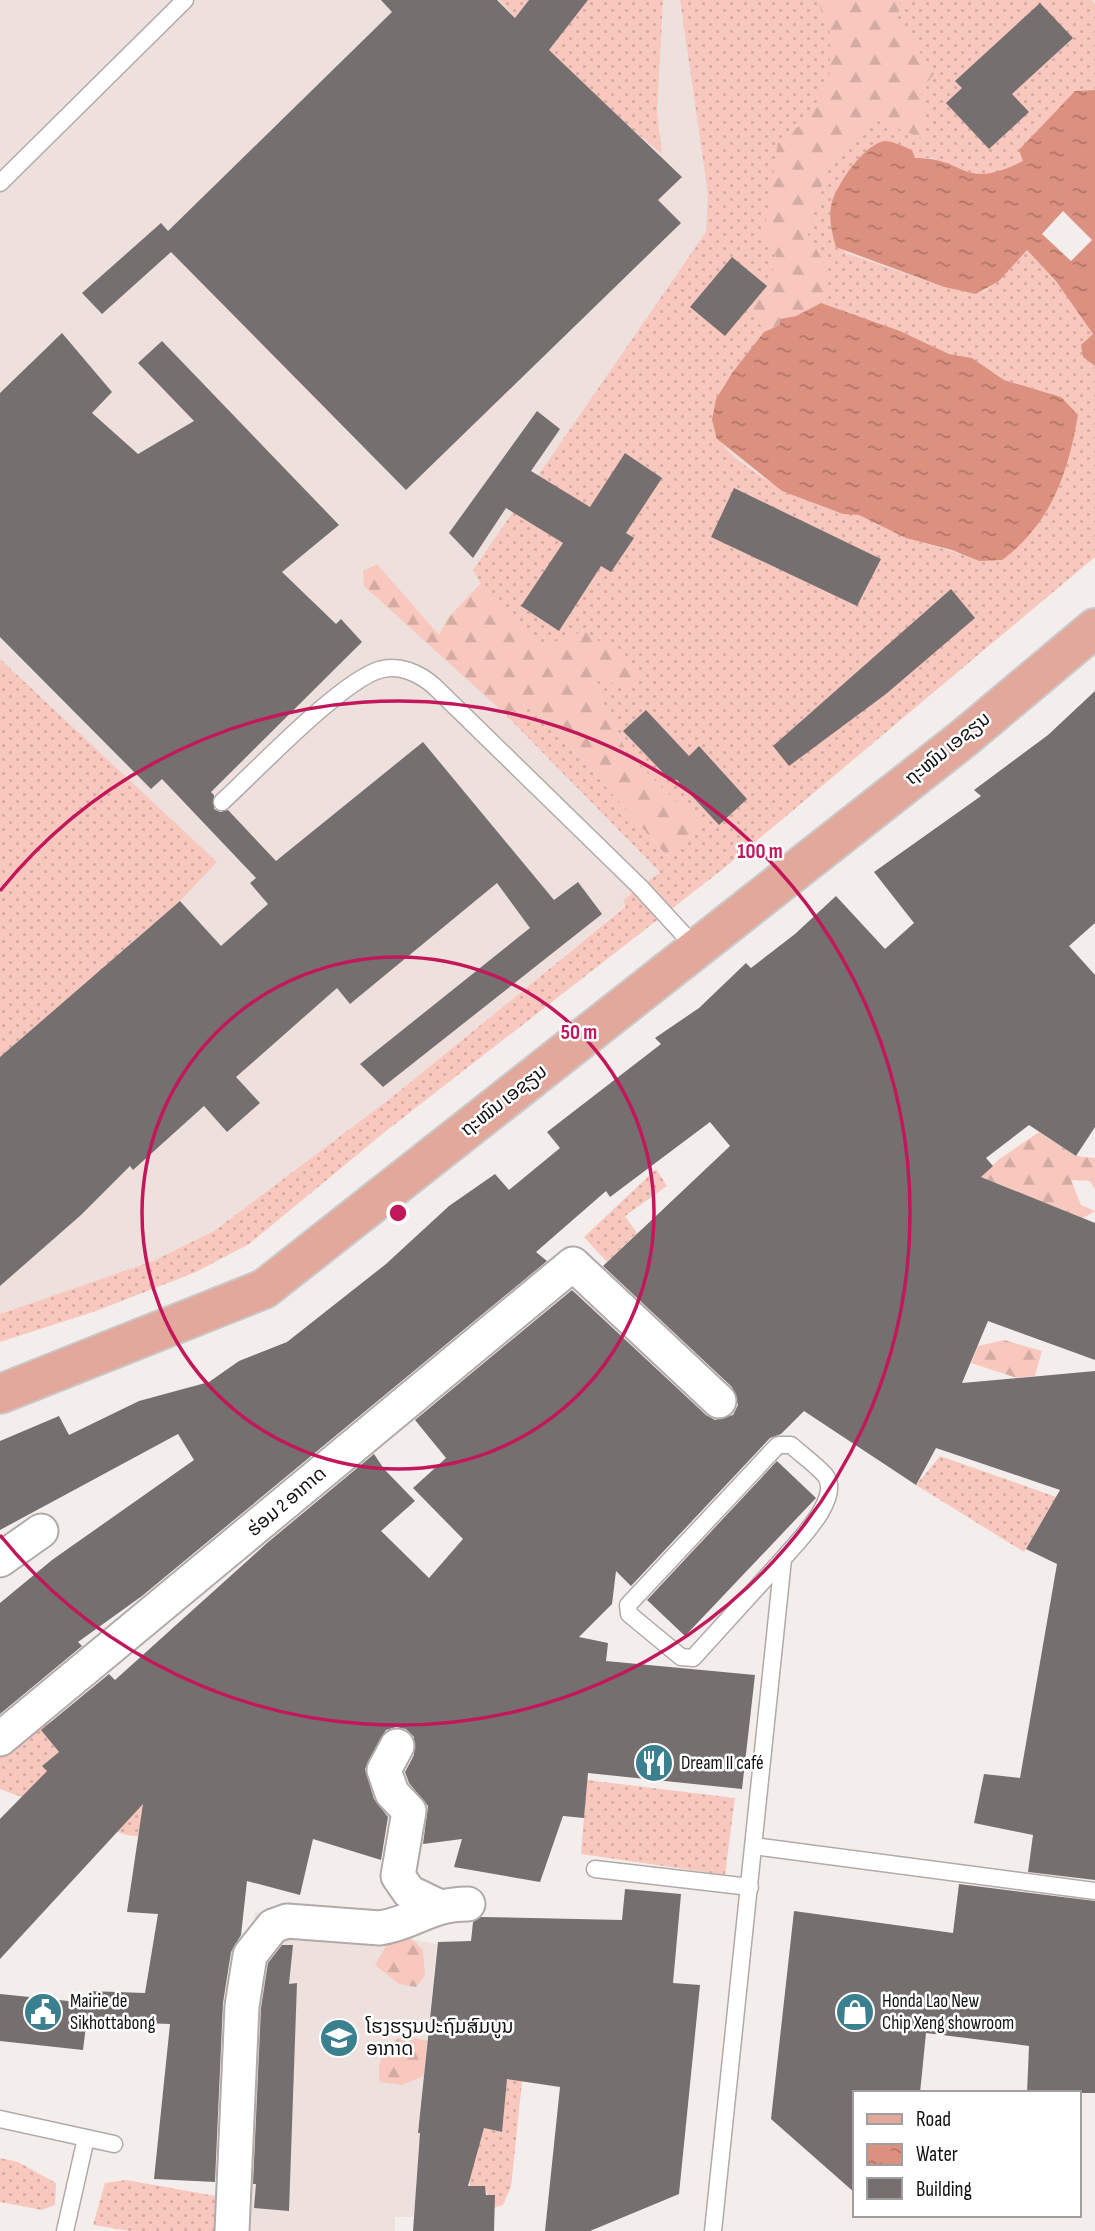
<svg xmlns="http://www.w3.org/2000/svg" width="1095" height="2231" font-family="'Sofia Sans Condensed','Noto Sans Lao',sans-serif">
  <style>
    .built { fill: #eee0dc }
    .grass { fill: url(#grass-dots); fill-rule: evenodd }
    .forest { fill: url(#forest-firs) }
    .water { fill: url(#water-ripples) }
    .pier { fill: #f3eeec }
    .building { fill: #75706f }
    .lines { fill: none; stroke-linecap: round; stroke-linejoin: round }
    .lane-casing { stroke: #b0aaa9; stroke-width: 19 }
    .street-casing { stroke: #b0aaa9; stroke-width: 37 }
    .primary-casing { stroke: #cbcaca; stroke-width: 42 }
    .lane { stroke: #fff; stroke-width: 16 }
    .street { stroke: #fff; stroke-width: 33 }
    .primary { stroke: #e2a89c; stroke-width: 38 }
    .ring { fill: none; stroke: #c2185b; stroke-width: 3.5 }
    .labels { text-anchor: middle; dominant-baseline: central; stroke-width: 5; stroke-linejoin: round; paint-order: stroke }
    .street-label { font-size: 19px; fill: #121010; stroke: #fff }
    .poi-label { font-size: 19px; fill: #121010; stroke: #fff; text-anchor: start }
    .centre { fill: #c2185b; stroke: #fff; stroke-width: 3.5 }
    .ring-label { font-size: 21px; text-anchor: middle; font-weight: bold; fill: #c2185b; stroke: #fff; stroke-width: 5; stroke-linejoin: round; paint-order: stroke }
  </style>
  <defs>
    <pattern id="grass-dots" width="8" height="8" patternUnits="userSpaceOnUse" patternTransform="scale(1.75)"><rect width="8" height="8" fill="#f8c8be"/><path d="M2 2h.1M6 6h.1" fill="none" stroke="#d4aba2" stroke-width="1.8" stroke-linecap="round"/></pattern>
    <pattern id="forest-firs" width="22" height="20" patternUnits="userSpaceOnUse" patternTransform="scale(1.75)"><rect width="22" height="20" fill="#f8c8be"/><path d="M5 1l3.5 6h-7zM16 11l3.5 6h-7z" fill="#d4aba2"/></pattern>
    <pattern id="water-ripples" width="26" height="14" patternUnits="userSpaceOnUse" patternTransform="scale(1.75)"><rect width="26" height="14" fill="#dc9180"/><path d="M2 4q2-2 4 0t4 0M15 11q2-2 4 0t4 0" fill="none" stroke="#b17567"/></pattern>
  </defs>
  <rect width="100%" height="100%" fill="#f3eeec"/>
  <!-- built -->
  <g class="built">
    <polygon points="0,0 1095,0 1095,532 999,614 623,900 626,905 391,1098 214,1231 153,1261 0,1314"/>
    <polygon points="255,1912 437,1944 418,2133 463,2139 414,2217 395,2217 395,2231 242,2231"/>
  </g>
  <!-- grass -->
  <g class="grass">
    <polygon points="499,0 663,0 657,112 662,154 579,86"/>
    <path d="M680 0H1092L1095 5V90L1075 91 1038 130 1023 161 1002 171 980 176 968 174 933 158H915L911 150 887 141 873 145 832 202V234L846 253 944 287 976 294 985 291 1027 250 1056 281 1094 334 1083 357 1095 366V557L723 869 386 1131 249 1244 196 1272 96 1311 0 1342V1314L153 1261 214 1231 391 1098 626 906 623 900 660 872 503 712 537 708 667 856 701 825 628 755 598 691 584 631 541 648 489 597 473 570 706 232 708 194ZM821 303 900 331 949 354 972 358 1004 380 1061 397 979 561C955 551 932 546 908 538 891 533 877 520 860 515 853 513 846 515 839 512 805 502 710 460 713 418 715 379 755 351 780 325L781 319 796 316Z"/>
    <polygon points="0,659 217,862 180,901 0,1057"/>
    <polygon points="656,1169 667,1186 625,1216 637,1233 607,1262 584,1237"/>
    <polygon points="940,1456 1056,1497 1024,1552 916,1485"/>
    <polygon points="44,1713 58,1733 49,1740 59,1752 43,1766 87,1818 162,1792 145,1837 126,1835 0,1789 0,1749"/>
    <polygon points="587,1780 735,1798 725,1875 581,1854"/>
    <polygon points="535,1958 511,2187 503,2205 494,2208 484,2186 470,2186 468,2177 484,2128 501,2132 487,2082"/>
    <polygon points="0,2158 18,2162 56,2183 55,2205 42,2210 0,2202"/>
    <polygon points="126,2180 216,2196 226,2225 219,2231 130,2231 93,2225 105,2183"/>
  </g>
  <!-- forest -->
  <g class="forest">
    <polygon points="817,0 901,0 898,18 934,74 921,90 927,140 870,118 825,174 808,235 829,271 821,303 796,316 781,319 780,325 764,332 751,306 767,286 777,258 764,234 778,142 806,121 829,80 831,35"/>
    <polygon points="377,564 439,635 448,618 481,583 489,597 541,647 584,631 630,662 642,678 619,687 597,674 598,691 628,755 701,825 667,856 537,708 503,712 364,586 363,571"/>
    <polygon points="1039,1132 1076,1156 1095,1158 1095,1190 1090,1181 1071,1180 1081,1205 1095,1211 1083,1218 981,1177 998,1160"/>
    <polygon points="1004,1340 1042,1351 1035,1376 1017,1378 971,1363 978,1346"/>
    <polygon points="392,1936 412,1939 423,1950 425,1976 416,1987 399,1984 375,1965"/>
    <path d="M403 2035 427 2041 424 2076 402 2085 380 2082C375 2060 386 2047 403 2035Z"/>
  </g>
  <!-- water -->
  <g class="water">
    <path d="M1095 90V366L1083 357 1081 345 1093 334 1056 281 1027 250 999 281 976 294 944 287 836 247C832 234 828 216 832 202 837 184 865 143 885 141 893 141 904 147 912 150L915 158C967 157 960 192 1023 161L1019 150 1075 91Z"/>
    <path d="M821 303 900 331 949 354 972 358 1004 380 1061 397 1078 415C1068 474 1051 523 1002 560L979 561 952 550 906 538 859 515 843 514 782 491 717 439 712 420 716 399 732 373 764 332 780 325V319L796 316Z"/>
  </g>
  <!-- pier -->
  <polygon class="pier" points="1063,211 1092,240 1071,261 1042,234"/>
  <!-- building -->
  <g class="building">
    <polygon points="381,0 497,0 515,18 529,0 588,0 549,50 682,177 658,200 681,223 406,490 171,252 102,314 82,293 161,223 168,231 392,12"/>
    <polygon points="1040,3 1073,38 1012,94 1029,112 989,149 946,103 962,88 955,81"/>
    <polygon points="732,257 767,286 725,336 690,307"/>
    <polygon points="62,333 112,392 92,413 138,454 194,421 138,363 162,341 339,525 282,572 336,624 341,619 362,642 211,792 214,795 214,809 220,812 228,810 276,861 423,742 554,900 578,882 602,914 383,1087 360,1064 530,928 497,883 350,1004 337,988 236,1077 260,1103 227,1132 204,1106 133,1170 130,1166 81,1215 0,1286 0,1057 180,901 221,946 268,904 250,883 256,878 162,779 151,789 0,637 0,393"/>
    <polygon points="537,411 560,429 531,471 590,507 625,453 662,478 626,533 634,538 611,572 601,566 559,631 521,606 563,543 506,508 473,558 449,533"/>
    <polygon points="734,488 881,559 857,606 711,537"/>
    <polygon points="951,589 975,618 886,694 789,766 773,746"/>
    <polygon points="1095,691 1095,923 1069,946 1095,975 1095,1127 1076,1156 1029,1125 986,1158 993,1166 981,1177 1095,1223 1095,1360 988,1321 962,1383 1095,1371 1095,1880 1028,1872 1033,1835 974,1823 984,1774 1020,1778 1057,1564 1026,1549 1060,1490 936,1448 916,1485 804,1411 781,1434 770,1438 631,1586 616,1571 612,1604 579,1637 608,1643 606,1661 755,1675 742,1789 588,1773 584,1818 563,1816 540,1882 454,1867 462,1839 423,1844 428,1806 409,1783 405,1772 414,1755 414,1737 406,1729 396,1727 386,1730 365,1769 374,1799 388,1817 381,1860 313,1839 300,1895 247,1881 241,1935 231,1952 223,2003 215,2182 154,2179 170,2024 87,2021 88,2010 83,2050 0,2041 0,1994 88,2003 88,1991 145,1993 158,1914 127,1912 143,1804 0,1959 0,1819 47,1771 42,1766 59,1752 41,1730 109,1674 115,1680 267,1543 374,1454 384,1469 415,1501 381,1531 429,1578 463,1539 413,1488 446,1458 415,1420 572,1290 706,1415 715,1420 733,1415 738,1405 732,1387 603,1266 730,1146 710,1122 610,1197 606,1191 536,1252 547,1261 142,1596 78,1642 82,1646 0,1714 0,1603 52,1560 194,1460 178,1434 0,1530 0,1441 59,1416 69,1435 139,1401 209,1382 239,1361 287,1342 386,1264 449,1206 495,1174 509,1190 560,1148 547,1132 661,1044 655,1038 699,1008 746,963 751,968 795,934 836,896 885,949 914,923 874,872 981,796 974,790 1048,735"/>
    <polygon points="646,710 689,756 699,746 747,799 719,825 677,780 671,781 623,731"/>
    <polygon points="777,1461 816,1498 685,1636 647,1600"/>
    <polygon points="959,1884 1095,1901 1095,2093 1027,2093 1029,2046 926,2033 920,2093 855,2093 855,2193 771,2119 794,1911 953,1933"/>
    <polygon points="625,1889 681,1894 673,1983 700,1985 679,2194 590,2231 545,2231 560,2087 507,2079 502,2132 484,2128 468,2186 485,2186 486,2195 495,2195 494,2231 413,2231 420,2133 418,2133 438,1942 471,1941 473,1922 481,1917 622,1920"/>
    <polygon points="282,1945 293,1945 289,1984 297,1983 289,2211 254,2208 256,2184 253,2184 261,2008 268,1963"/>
  </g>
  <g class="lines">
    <defs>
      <g id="lane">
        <polyline points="0,183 185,0"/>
        <path d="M222 802C256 771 340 682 379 670 399 664 419 673 434 686L640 887 696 948"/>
        <polyline points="754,1846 1095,1891"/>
        <polyline points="595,1869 750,1887"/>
        <polyline points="0,2119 114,2144"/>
        <polyline points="65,2231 86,2138"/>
        <path d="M713 2231 783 1559C797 1542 843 1498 825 1475 815 1464 802 1455 791 1445H778L628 1605 629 1614 681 1657 693 1658 783 1559"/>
      </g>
      <g id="street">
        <polyline points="0,1560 41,1531"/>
        <polyline points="0,1739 573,1264 719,1401"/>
        <polyline points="397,1746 384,1770 392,1793 409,1811 398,1876 409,1892 438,1906"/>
        <path d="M232 2231 242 2006 250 1955 273 1926 287 1921 380 1928C414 1923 428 1904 468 1904"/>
      </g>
      <polyline id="primary" points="0,1394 264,1289 964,738 1095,628"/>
    </defs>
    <!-- lane casing -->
    <use href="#lane" class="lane-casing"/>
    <!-- street casing -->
    <use href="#street" class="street-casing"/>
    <!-- primary casing -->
    <use href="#primary" class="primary-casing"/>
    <!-- lane -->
    <use href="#lane" class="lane"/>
    <!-- street -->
    <use href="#street" class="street"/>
    <!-- primary -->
    <use href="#primary" class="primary"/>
  </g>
  <!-- distance rings -->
  <g class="ring">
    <circle cx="398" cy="1213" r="256"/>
    <path d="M0 891A512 512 0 1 1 0 1535"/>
  </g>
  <!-- icons -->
  <defs>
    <symbol id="restaurant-disc" viewBox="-11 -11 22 22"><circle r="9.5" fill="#3b808e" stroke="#fff"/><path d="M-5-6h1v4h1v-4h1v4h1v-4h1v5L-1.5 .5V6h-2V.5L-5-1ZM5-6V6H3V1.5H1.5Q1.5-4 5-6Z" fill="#fff"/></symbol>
    <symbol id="civic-disc" viewBox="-11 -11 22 22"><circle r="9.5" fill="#3b808e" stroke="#fff"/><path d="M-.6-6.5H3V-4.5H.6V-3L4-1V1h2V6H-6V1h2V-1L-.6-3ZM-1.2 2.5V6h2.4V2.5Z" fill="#fff"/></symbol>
    <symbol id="shop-disc" viewBox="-11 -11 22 22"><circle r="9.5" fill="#3b808e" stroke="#fff"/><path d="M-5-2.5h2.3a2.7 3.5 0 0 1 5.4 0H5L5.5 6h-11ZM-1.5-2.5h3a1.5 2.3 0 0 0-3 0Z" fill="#fff"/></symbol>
    <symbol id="school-disc" viewBox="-11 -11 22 22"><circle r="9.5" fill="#3b808e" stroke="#fff"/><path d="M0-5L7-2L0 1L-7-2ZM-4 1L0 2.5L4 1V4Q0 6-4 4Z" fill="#fff"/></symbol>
  </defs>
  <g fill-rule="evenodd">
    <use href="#restaurant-disc" x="632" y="1741" width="44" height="44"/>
    <use href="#civic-disc" x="21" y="1990" width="44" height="44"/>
    <use href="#shop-disc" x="833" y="1990" width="44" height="44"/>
    <use href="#school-disc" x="317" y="2016" width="44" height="44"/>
  </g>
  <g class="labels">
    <!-- street labels -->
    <g class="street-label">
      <text transform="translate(948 749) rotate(-39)">ຖະໜົນ ເອຊຽນ</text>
      <text transform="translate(504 1101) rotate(-38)">ຖະໜົນ ເອຊຽນ</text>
      <text transform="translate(287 1502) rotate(-40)">ຮ່ອມ 2 ອາກາດ</text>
    </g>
    <!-- poi labels -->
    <g class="poi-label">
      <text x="681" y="1763">Dream II café</text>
      <text x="70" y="2001">Mairie de<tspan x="70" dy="22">Sikhottabong</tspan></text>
      <text x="882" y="2001">Honda Lao New<tspan x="882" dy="22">Chip Xeng showroom</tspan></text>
      <text x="366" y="2027">ໂຮງຮຽນປະຖົມສົມບູນ<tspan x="366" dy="22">ອາກາດ</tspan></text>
    </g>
  </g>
  <circle cx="398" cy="1213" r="10" class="centre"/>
  <g class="ring-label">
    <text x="760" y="858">100 m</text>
    <text x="579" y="1039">50 m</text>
  </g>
  <!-- legend -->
  <rect x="853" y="2091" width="228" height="126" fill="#ffffff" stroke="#a09f9f" stroke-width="2"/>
  <rect x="867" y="2114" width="35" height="10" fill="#e2a89c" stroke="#a09f9f" stroke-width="2"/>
  <text x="916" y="2126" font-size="21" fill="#121010">Road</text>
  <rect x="867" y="2144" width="35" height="21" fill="url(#water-ripples)" stroke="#a09f9f" stroke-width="2"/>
  <text x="916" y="2161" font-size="21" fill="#121010">Water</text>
  <rect x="867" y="2178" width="35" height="21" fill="#75706f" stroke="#a09f9f" stroke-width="2"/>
  <text x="916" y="2196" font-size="21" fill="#121010">Building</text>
</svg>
